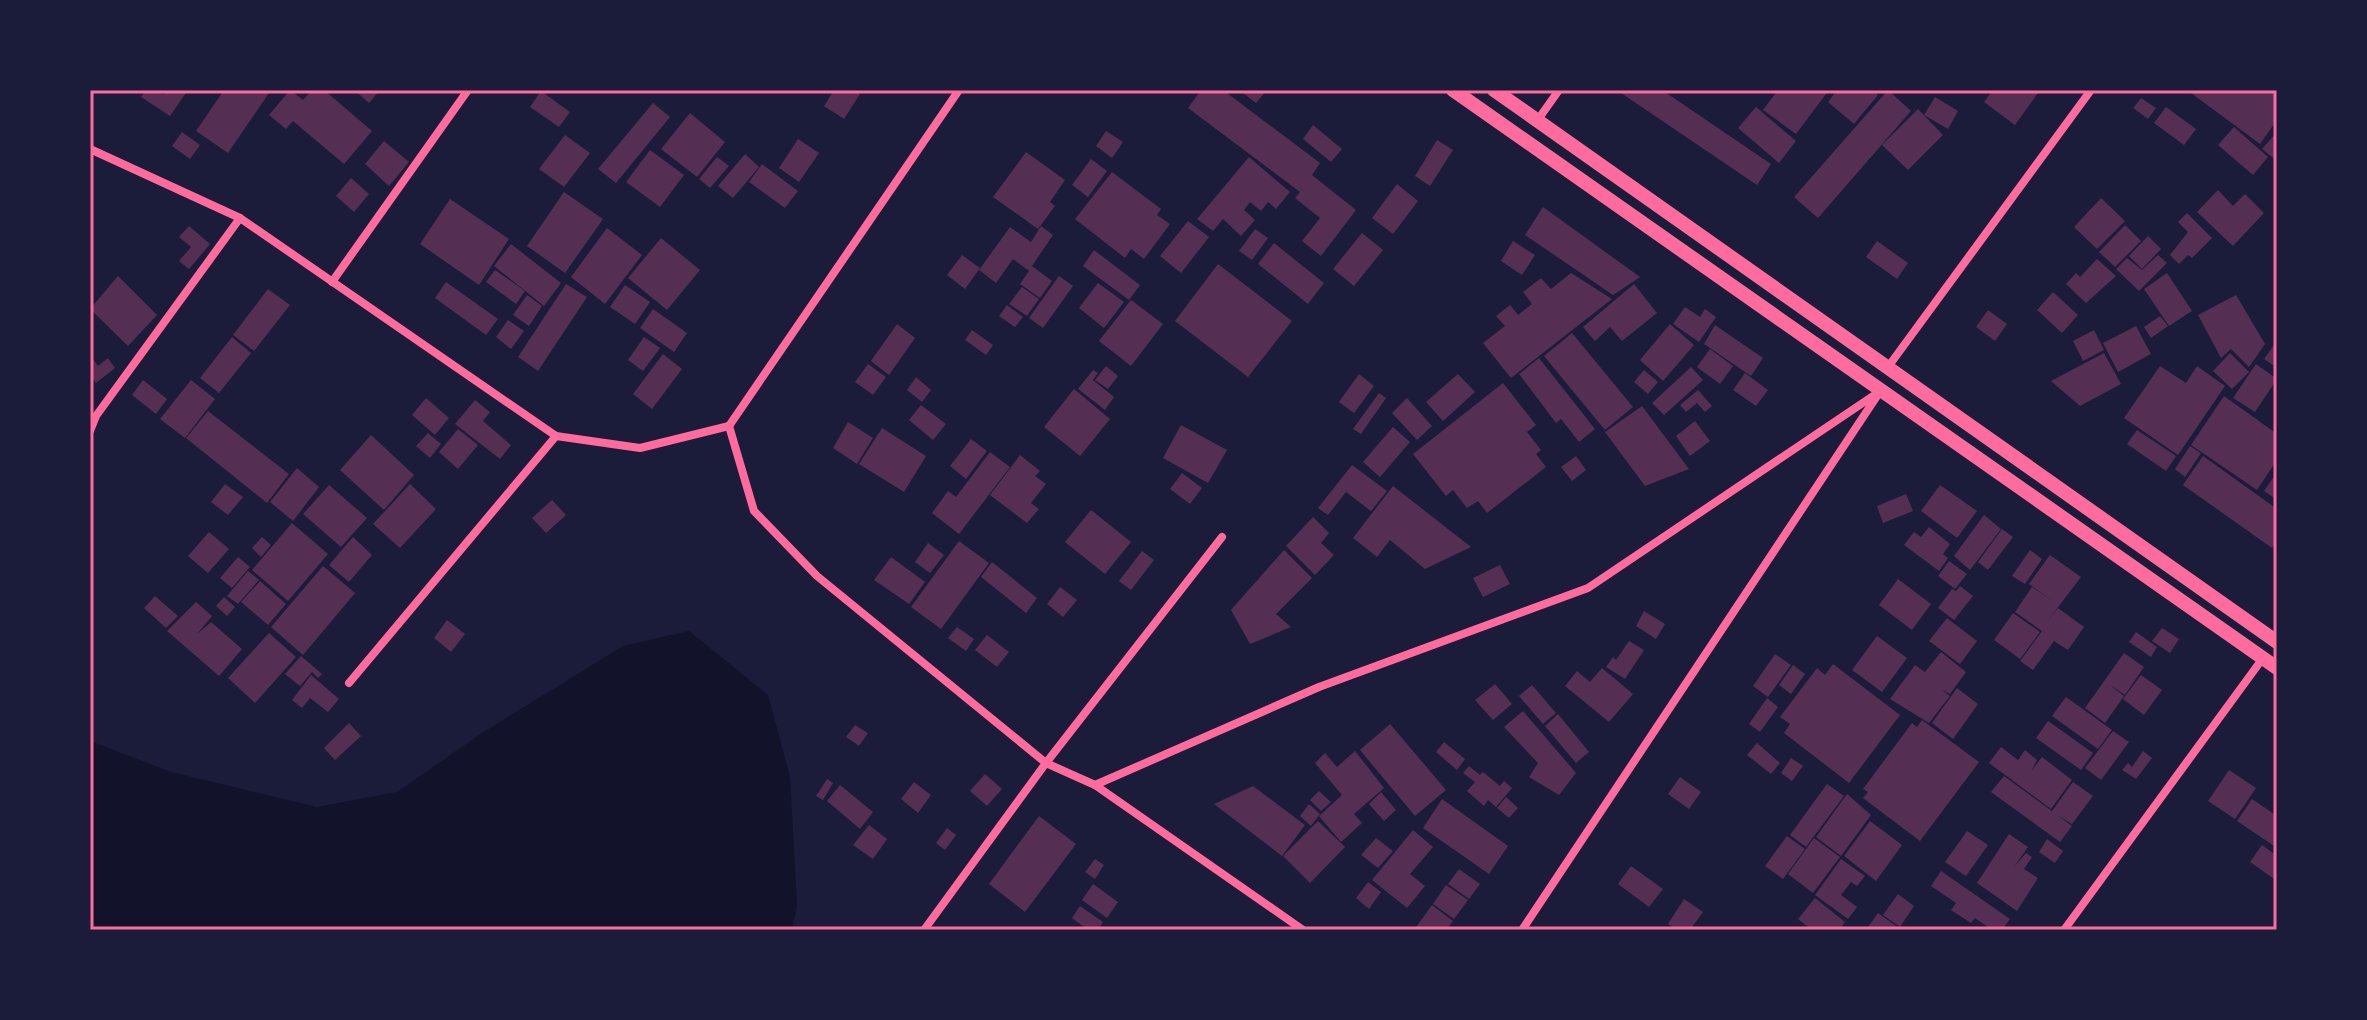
<svg xmlns="http://www.w3.org/2000/svg" width="2367" height="1020" font-family="'Archivo Narrow',sans-serif">
  <style>
    .water { fill: #12122b }
    .building { fill: #542f53 }
    .lines { fill: none; stroke-linecap: round; stroke-linejoin: round }
    .minor { stroke: #ff6b9d; stroke-width: 8 }
    .tertiary { stroke: #ff6b9d; stroke-width: 14 }
    .neatline { fill: none; stroke: #ff6b9d; stroke-width: 3 }
  </style>
  <rect width="100%" height="100%" fill="#1b1b3a"/>
  <!-- water -->
  <polygon class="water" points="689,631 768,695 790,777 797,905 792,930 90,930 90,741 171,772 317,807 397,792 482,733 623,646"/>
  <!-- building -->
  <g class="building">
    <polygon points="146,90 164,94 166,90 188,90 170,116 141,97"/>
    <polygon points="224,90 271,90 228,153 196,131"/>
    <polygon points="290,90 303,100 312,90 324,90 372,131 344,164 293,121 286,129 269,115"/>
    <polygon points="354,90 380,90 369,103"/>
    <polygon points="834,90 853,90 860,94 844,119 824,106"/>
    <polygon points="1201,90 1223,90 1320,163 1312,175 1356,210 1321,256 1302,241 1320,218 1295,198 1300,192 1188,108"/>
    <polygon points="1239,90 1267,90 1256,103"/>
    <polygon points="1623,90 1662,90 1771,164 1757,185 1621,93"/>
    <polygon points="1778,90 1829,90 1796,134 1763,110"/>
    <polygon points="1837,90 1871,90 1878,95 1854,124 1828,102"/>
    <polygon points="1888,90 1911,111 1818,218 1794,197"/>
    <polygon points="1993,90 2040,90 2015,125 1984,102"/>
    <polygon points="2187,90 2277,90 2277,120 2260,144"/>
    <polygon points="541,91 570,112 559,127 530,107"/>
    <polygon points="1935,97 1958,111 1948,129 1924,115"/>
    <polygon points="2141,98 2156,108 2148,119 2133,108"/>
    <polygon points="653,103 670,117 616,183 598,169"/>
    <polygon points="1756,107 1796,141 1779,163 1738,128"/>
    <polygon points="2166,107 2196,129 2184,145 2154,123"/>
    <polygon points="1918,109 1943,135 1908,170 1882,145"/>
    <polygon points="690,113 725,142 697,177 661,149"/>
    <polygon points="1313,125 1342,149 1331,162 1303,139"/>
    <polygon points="2234,127 2268,157 2253,175 2218,145"/>
    <polygon points="1106,131 1123,142 1112,158 1096,146"/>
    <polygon points="182,132 200,145 190,159 172,146"/>
    <polygon points="2277,132 2277,161 2262,149"/>
    <polygon points="565,135 590,153 564,187 539,169"/>
    <polygon points="798,139 819,153 799,182 779,168"/>
    <polygon points="1437,140 1453,150 1430,186 1415,176"/>
    <polygon points="384,141 409,162 389,186 365,164"/>
    <polygon points="650,150 684,175 660,207 626,182"/>
    <polygon points="1026,152 1065,180 1050,202 1055,206 1038,229 993,197"/>
    <polygon points="745,154 759,167 733,198 718,186"/>
    <polygon points="717,157 729,166 710,188 699,179"/>
    <polygon points="1249,157 1290,192 1276,209 1268,202 1261,211 1250,202 1244,210 1255,220 1241,236 1223,219 1213,231 1197,219"/>
    <polygon points="1091,159 1107,171 1088,197 1072,185"/>
    <polygon points="762,164 798,191 785,208 749,182"/>
    <polygon points="1112,172 1161,209 1157,215 1170,224 1144,259 1131,249 1125,258 1075,219"/>
    <polygon points="351,178 369,194 354,212 336,196"/>
    <polygon points="1397,184 1418,201 1393,234 1372,218"/>
    <polygon points="2218,190 2233,206 2245,194 2264,213 2233,246 2197,212"/>
    <polygon points="564,192 603,219 565,273 527,246"/>
    <polygon points="2101,198 2125,221 2097,249 2074,227"/>
    <polygon points="450,199 509,239 479,285 420,244"/>
    <polygon points="1543,207 1640,277 1613,295 1525,235"/>
    <polygon points="2187,213 2212,238 2192,258 2188,255 2179,264 2170,255 2188,232 2178,222"/>
    <polygon points="1188,221 1209,237 1181,273 1160,256"/>
    <polygon points="2125,225 2141,241 2115,267 2099,252"/>
    <polygon points="189,226 210,244 189,269 179,261 191,247 179,237"/>
    <polygon points="1041,226 1053,235 1032,266 1052,281 1040,298 1020,284 1029,271 1013,259 996,283 979,270 1010,227 1031,242"/>
    <polygon points="607,228 642,255 605,304 571,277"/>
    <polygon points="1255,229 1268,238 1252,260 1239,251"/>
    <polygon points="1362,233 1383,250 1354,286 1333,269"/>
    <polygon points="2148,236 2161,249 2142,269 2129,256"/>
    <polygon points="661,238 700,270 667,310 628,278"/>
    <polygon points="1513,241 1535,255 1522,275 1501,261"/>
    <polygon points="1877,241 1908,263 1897,279 1866,257"/>
    <polygon points="1274,243 1324,283 1308,304 1258,264"/>
    <polygon points="511,244 561,283 544,306 494,266"/>
    <polygon points="1094,250 1140,285 1129,300 1083,266"/>
    <polygon points="962,255 980,268 965,289 947,275"/>
    <polygon points="2158,255 2167,263 2139,291 2116,269 2127,258 2142,270"/>
    <polygon points="2097,259 2116,276 2086,303 2066,284 2076,273 2080,277"/>
    <polygon points="1218,264 1292,321 1248,377 1175,321"/>
    <polygon points="495,270 525,291 516,304 486,282"/>
    <polygon points="1571,273 1612,299 1511,378 1483,343 1505,326 1496,316 1510,305 1518,315 1532,304 1523,292 1541,278 1551,289"/>
    <polygon points="2167,273 2192,311 2169,326 2144,289"/>
    <polygon points="118,276 157,315 128,346 90,309"/>
    <polygon points="1059,276 1073,286 1043,328 1029,318"/>
    <polygon points="446,282 498,319 486,335 435,298"/>
    <polygon points="1098,283 1124,302 1104,328 1079,308"/>
    <polygon points="566,284 587,297 538,371 518,357"/>
    <polygon points="1634,284 1657,313 1622,341 1610,327 1595,341 1583,327"/>
    <polygon points="625,285 650,302 635,324 610,307"/>
    <polygon points="1022,287 1039,299 1027,316 1009,304"/>
    <polygon points="268,289 290,305 254,351 233,335"/>
    <polygon points="2053,292 2078,315 2062,333 2037,310"/>
    <polygon points="527,295 542,306 529,326 513,315"/>
    <polygon points="2236,295 2265,344 2249,367 2231,349 2221,358 2198,315"/>
    <polygon points="1131,300 1163,324 1131,366 1099,341"/>
    <polygon points="1007,305 1023,317 1015,327 999,316"/>
    <polygon points="1685,307 1700,317 1705,309 1716,317 1699,342 1673,324"/>
    <polygon points="653,309 687,333 674,352 640,328"/>
    <polygon points="1988,310 2007,324 1995,341 1976,327"/>
    <polygon points="2160,316 2168,326 2151,338 2144,327"/>
    <polygon points="508,320 524,331 511,349 496,337"/>
    <polygon points="897,324 915,338 889,375 871,361"/>
    <polygon points="1670,324 1694,345 1663,381 1640,360"/>
    <polygon points="1715,325 1763,358 1751,376 1704,344"/>
    <polygon points="2136,326 2151,354 2118,372 2103,343"/>
    <polygon points="972,330 993,345 986,355 965,340"/>
    <polygon points="2094,330 2104,350 2083,361 2073,341"/>
    <polygon points="1572,333 1633,407 1605,430 1544,356"/>
    <polygon points="232,337 251,353 219,393 200,378"/>
    <polygon points="644,337 660,348 643,371 628,360"/>
    <polygon points="2277,341 2277,368 2264,359"/>
    <polygon points="1710,349 1733,366 1720,384 1697,367"/>
    <polygon points="2104,353 2121,384 2080,406 2051,381"/>
    <polygon points="2230,353 2249,372 2232,389 2213,371"/>
    <polygon points="663,354 682,369 652,409 633,394"/>
    <polygon points="90,355 98,366 108,358 115,368 96,383 90,375"/>
    <polygon points="1539,358 1595,429 1579,442 1561,419 1556,423 1519,374"/>
    <polygon points="868,364 886,377 873,395 855,382"/>
    <polygon points="2256,364 2277,379 2255,412 2233,398"/>
    <polygon points="1106,366 1118,376 1108,389 1095,380"/>
    <polygon points="2160,366 2186,383 2197,366 2225,386 2178,455 2124,418"/>
    <polygon points="1691,367 1703,380 1664,415 1652,403"/>
    <polygon points="1093,370 1098,373 1093,380 1114,397 1105,410 1078,389"/>
    <polygon points="1644,370 1658,382 1648,394 1634,382"/>
    <polygon points="1745,373 1768,390 1756,406 1733,390"/>
    <polygon points="1359,374 1374,386 1354,413 1339,402"/>
    <polygon points="1458,374 1475,392 1443,421 1426,402"/>
    <polygon points="916,377 931,390 922,402 907,390"/>
    <polygon points="143,380 167,399 156,414 132,395"/>
    <polygon points="191,380 215,399 185,438 160,419"/>
    <polygon points="1503,383 1536,425 1527,432 1541,450 1536,454 1546,467 1487,513 1478,501 1467,508 1453,490 1446,496 1413,454"/>
    <polygon points="1074,389 1110,419 1080,456 1044,427"/>
    <polygon points="1698,390 1712,406 1705,412 1697,403 1686,412 1680,405"/>
    <polygon points="1379,393 1386,398 1361,434 1353,429"/>
    <polygon points="2224,396 2277,434 2277,460 2257,490 2191,445"/>
    <polygon points="426,398 449,418 435,435 412,415"/>
    <polygon points="1407,398 1432,426 1417,440 1392,413"/>
    <polygon points="475,400 490,412 483,421 511,445 500,459 455,424"/>
    <polygon points="921,405 946,424 933,440 909,420"/>
    <polygon points="1642,406 1689,469 1645,486 1605,432"/>
    <polygon points="208,411 289,474 267,503 186,438"/>
    <polygon points="1695,421 1710,441 1690,456 1676,436"/>
    <polygon points="848,422 873,438 857,464 833,448"/>
    <polygon points="1181,425 1227,450 1208,483 1163,458"/>
    <polygon points="1393,427 1410,442 1380,477 1363,462"/>
    <polygon points="882,428 926,456 904,492 859,464"/>
    <polygon points="458,429 478,445 458,469 439,452"/>
    <polygon points="2137,430 2176,456 2166,471 2127,444"/>
    <polygon points="428,433 441,444 430,458 416,446"/>
    <polygon points="371,435 414,475 384,510 340,470"/>
    <polygon points="971,439 987,451 966,479 950,466"/>
    <polygon points="2190,446 2201,453 2185,477 2175,469"/>
    <polygon points="990,452 1010,467 959,534 932,513 948,491 956,497"/>
    <polygon points="1020,455 1040,471 1035,476 1046,484 1031,503 1039,509 1027,523 990,495"/>
    <polygon points="1576,456 1586,470 1572,481 1561,467"/>
    <polygon points="2203,456 2277,509 2277,541 2272,548 2183,485"/>
    <polygon points="1352,465 1387,491 1371,511 1346,492 1328,515 1318,508"/>
    <polygon points="297,468 319,487 293,521 270,502"/>
    <polygon points="2277,472 2277,500 2264,491"/>
    <polygon points="1182,473 1202,488 1190,504 1170,489"/>
    <polygon points="225,484 243,497 228,515 211,502"/>
    <polygon points="410,484 436,509 400,548 373,524"/>
    <polygon points="329,485 367,518 341,547 303,514"/>
    <polygon points="1940,485 1977,511 1957,538 1921,511"/>
    <polygon points="1393,486 1471,547 1425,569 1390,540 1377,557 1353,538"/>
    <polygon points="1906,494 1913,511 1883,523 1877,506"/>
    <polygon points="552,500 566,515 546,533 532,518"/>
    <polygon points="1091,510 1131,542 1105,574 1065,542"/>
    <polygon points="1984,515 2001,529 1970,570 1954,556"/>
    <polygon points="1313,517 1329,533 1321,543 1334,555 1315,575 1286,546"/>
    <polygon points="292,523 328,554 288,601 252,570"/>
    <polygon points="1929,527 1950,544 1943,554 1948,558 1939,571 1904,545 1914,532 1921,537"/>
    <polygon points="2002,529 2013,537 1988,570 1978,562"/>
    <polygon points="209,532 229,549 208,573 188,556"/>
    <polygon points="262,537 271,545 261,557 252,548"/>
    <polygon points="353,537 372,555 349,582 329,565"/>
    <polygon points="959,541 989,563 941,629 911,607"/>
    <polygon points="928,543 944,555 930,573 915,562"/>
    <polygon points="1284,550 1312,578 1276,614 1291,627 1250,644 1231,610"/>
    <polygon points="2030,550 2042,559 2025,584 2012,576"/>
    <polygon points="1142,551 1154,560 1131,590 1119,581"/>
    <polygon points="2050,555 2081,577 2046,623 2058,608 2084,627 2068,650 2054,641 2033,670 2020,661 2042,631 2015,612 2032,587 2054,602 2029,584"/>
    <polygon points="238,557 250,567 232,588 220,578"/>
    <polygon points="891,557 925,582 909,604 874,580"/>
    <polygon points="1949,561 1967,574 1955,589 1938,576"/>
    <polygon points="992,562 1037,598 1026,613 981,577"/>
    <polygon points="1500,565 1510,584 1483,597 1473,578"/>
    <polygon points="323,566 355,593 303,655 271,627"/>
    <polygon points="248,571 259,580 238,604 227,596"/>
    <polygon points="1898,579 1931,604 1912,630 1879,605"/>
    <polygon points="260,581 286,604 268,625 241,602"/>
    <polygon points="1960,586 1973,596 1954,620 1938,608 1952,589 1956,591"/>
    <polygon points="1060,587 1077,600 1063,617 1047,604"/>
    <polygon points="155,596 178,616 166,628 144,608"/>
    <polygon points="224,597 235,607 227,616 216,606"/>
    <polygon points="196,602 212,616 197,634 211,622 242,649 219,676 167,631"/>
    <polygon points="1644,611 1665,624 1656,639 1636,626"/>
    <polygon points="2013,613 2040,632 2020,659 1994,640"/>
    <polygon points="1947,618 1977,641 1960,664 1929,641"/>
    <polygon points="447,620 465,634 451,652 434,638"/>
    <polygon points="957,627 974,639 966,651 948,638"/>
    <polygon points="2162,628 2179,639 2170,653 2152,641"/>
    <polygon points="2136,632 2157,647 2151,657 2129,642"/>
    <polygon points="269,633 296,657 255,703 228,678"/>
    <polygon points="987,635 1009,652 997,667 975,650"/>
    <polygon points="1877,636 1907,658 1882,692 1852,670"/>
    <polygon points="1629,641 1644,650 1625,679 1606,667 1613,657 1616,660"/>
    <polygon points="1941,652 1966,672 1950,694 1942,690 1950,696 1929,723 1890,699 1915,665 1925,672"/>
    <polygon points="2124,653 2144,667 2125,695 2110,685 2124,696 2105,723 2085,708"/>
    <polygon points="1775,654 1791,665 1768,697 1753,686"/>
    <polygon points="301,656 322,674 318,678 312,672 300,686 285,674"/>
    <polygon points="1833,664 1900,715 1849,783 1784,733 1790,724 1780,717 1817,668 1825,675"/>
    <polygon points="1793,665 1805,674 1791,694 1779,685"/>
    <polygon points="1602,668 1633,694 1609,722 1565,686 1577,671 1590,682"/>
    <polygon points="311,675 339,699 328,712 310,698 302,708 292,700"/>
    <polygon points="2141,675 2162,690 2144,715 2123,699"/>
    <polygon points="1495,684 1512,704 1493,720 1475,700"/>
    <polygon points="1532,685 1556,713 1543,724 1519,696"/>
    <polygon points="1957,688 1978,704 1953,739 1932,723"/>
    <polygon points="2066,697 2112,730 2098,749 2052,716"/>
    <polygon points="1767,698 1778,707 1760,732 1749,724"/>
    <polygon points="1523,711 1576,773 1559,795 1529,777 1538,763 1504,727"/>
    <polygon points="1558,714 1589,752 1576,763 1545,726"/>
    <polygon points="1922,720 1979,762 1920,841 1863,798 1868,792 1863,789 1912,723 1917,727"/>
    <polygon points="2048,721 2093,753 2081,770 2036,738"/>
    <polygon points="349,723 361,736 335,760 324,748"/>
    <polygon points="1390,724 1446,790 1415,816 1360,750"/>
    <polygon points="855,725 868,733 859,746 846,737"/>
    <polygon points="2113,731 2129,742 2101,780 2085,768"/>
    <polygon points="1444,742 1465,759 1457,770 1436,752"/>
    <polygon points="1757,743 1780,763 1771,774 1747,755"/>
    <polygon points="2001,747 2018,760 2025,750 2037,760 2032,770 2042,757 2072,780 2051,809 1989,763"/>
    <polygon points="1355,751 1384,788 1354,814 1362,823 1341,842 1319,816 1342,795 1315,763 1325,753 1337,767"/>
    <polygon points="2143,751 2152,758 2136,779 2122,770 2128,763 2132,767"/>
    <polygon points="1791,758 1803,766 1792,781 1781,773"/>
    <polygon points="1469,766 1480,775 1483,772 1500,786 1504,781 1512,788 1496,807 1488,800 1484,806 1467,791 1475,782 1463,773"/>
    <polygon points="2229,770 2256,788 2235,819 2208,801"/>
    <polygon points="985,774 1002,789 987,806 970,791"/>
    <polygon points="2004,776 2052,811 2073,782 2093,796 2072,824 2057,815 2072,826 2060,842 1991,792"/>
    <polygon points="1680,777 1701,792 1689,809 1668,794"/>
    <polygon points="827,779 833,783 823,800 816,796"/>
    <polygon points="914,782 931,795 918,813 901,799"/>
    <polygon points="1827,784 1844,796 1806,847 1790,835"/>
    <polygon points="840,785 873,812 860,829 827,801"/>
    <polygon points="1253,786 1305,825 1282,856 1214,804"/>
    <polygon points="1319,791 1331,802 1321,811 1310,800"/>
    <polygon points="1381,792 1396,810 1384,821 1369,804"/>
    <polygon points="1847,794 1871,815 1841,856 1816,837"/>
    <polygon points="1506,797 1518,808 1509,818 1497,808"/>
    <polygon points="1442,799 1508,846 1489,874 1423,828"/>
    <polygon points="2252,799 2277,816 2277,848 2237,821"/>
    <polygon points="1309,804 1320,814 1311,826 1300,816"/>
    <polygon points="1039,816 1076,844 1025,912 989,884"/>
    <polygon points="1318,821 1345,847 1310,883 1283,856"/>
    <polygon points="1870,821 1902,845 1876,881 1844,856"/>
    <polygon points="869,825 887,839 873,859 853,845"/>
    <polygon points="947,828 956,835 945,850 936,843"/>
    <polygon points="1413,830 1433,847 1410,874 1425,886 1407,908 1372,880"/>
    <polygon points="1967,831 1988,845 1966,876 1945,862"/>
    <polygon points="2009,834 2028,847 2014,867 2026,853 2032,857 2024,869 2038,878 2017,911 1977,883"/>
    <polygon points="1787,836 1805,849 1783,879 1765,866"/>
    <polygon points="1376,838 1393,851 1378,868 1361,855"/>
    <polygon points="1814,838 1840,857 1813,893 1788,874"/>
    <polygon points="2047,839 2063,851 2055,863 2039,852"/>
    <polygon points="2262,845 2277,856 2277,881 2250,862"/>
    <polygon points="1095,859 1104,865 1095,879 1085,872"/>
    <polygon points="1841,859 1865,876 1857,886 1851,882 1841,895 1857,907 1848,919 1815,895"/>
    <polygon points="1631,866 1663,889 1649,907 1618,884"/>
    <polygon points="1459,869 1480,884 1469,899 1448,884"/>
    <polygon points="1941,871 2010,919 2002,930 1992,930 1975,918 1971,923 1951,910 1956,903 1931,886"/>
    <polygon points="1368,882 1381,892 1369,909 1356,898"/>
    <polygon points="1093,884 1118,902 1107,918 1082,900"/>
    <polygon points="1446,885 1468,900 1454,919 1433,904"/>
    <polygon points="1898,894 1914,906 1900,927 1883,915"/>
    <polygon points="1815,898 1845,922 1839,930 1812,930 1798,919"/>
    <polygon points="1684,899 1703,912 1690,930 1677,930 1668,924"/>
    <polygon points="1432,905 1453,921 1446,930 1414,930"/>
    <polygon points="1080,906 1103,922 1098,930 1088,930 1072,918"/>
    <polygon points="1878,913 1899,928 1897,930 1866,930"/>
  </g>
  <g class="lines">
    <!-- minor -->
    <g class="minor">
      <polyline points="1537,121 1559,90"/>
      <polyline points="90,149 240,218 556,436 640,448 729,426 754,511 817,576 1046,763 1095,785 1303,930"/>
      <polyline points="332,282 468,90"/>
      <polyline points="1888,367 2091,90"/>
      <polyline points="729,426 959,90"/>
      <polyline points="90,431 96,416 240,218"/>
      <polyline points="349,683 556,436"/>
      <polyline points="1095,785 1319,687 1588,588 1879,392"/>
      <polyline points="924,930 1046,763 1222,537"/>
      <polyline points="1522,930 1877,396"/>
      <polyline points="2064,930 2263,658"/>
    </g>
    <!-- tertiary -->
    <g class="tertiary">
      <polyline points="1453,90 2277,668"/>
      <polyline points="1494,90 2277,642"/>
    </g>
  </g>
  <!-- border -->
  <rect width="2367" height="1020" fill="none" stroke="#1b1b3a" stroke-width="184"/>
  <rect x="92" y="92" width="2183" height="836" class="neatline"/>
</svg>
